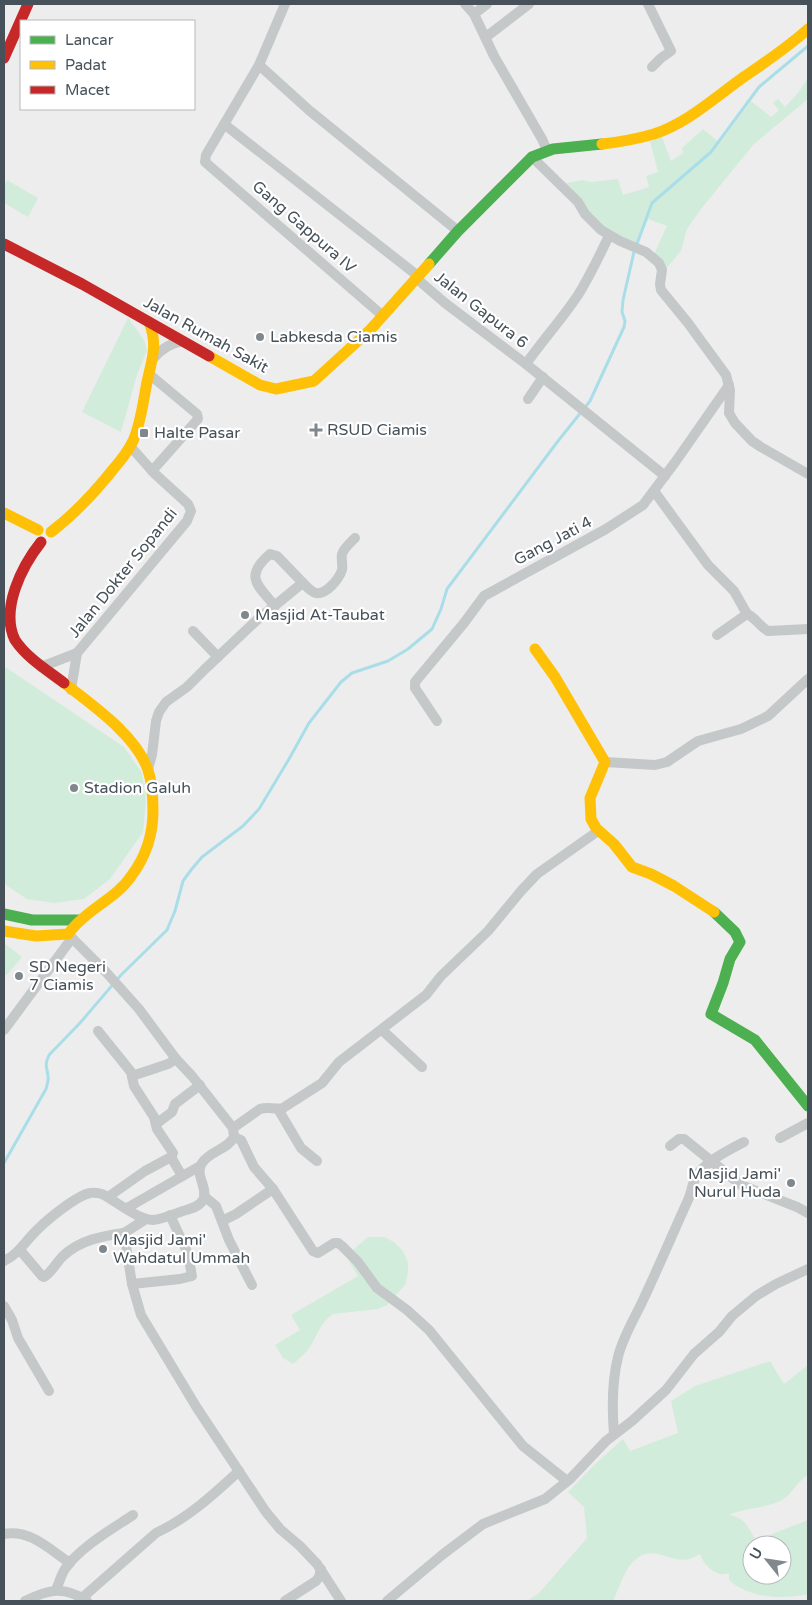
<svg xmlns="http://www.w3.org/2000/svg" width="812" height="1605" font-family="'Varela Round',sans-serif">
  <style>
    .green { fill: #d2ecdb }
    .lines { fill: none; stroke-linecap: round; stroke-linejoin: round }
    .stream { stroke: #a9dee8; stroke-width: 3 }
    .street { stroke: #c5c8c9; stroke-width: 10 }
    .fast { stroke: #4caf50; stroke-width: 11 }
    .slow { stroke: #ffc107; stroke-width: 11 }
    .jam { stroke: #c62828; stroke-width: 11 }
    .poi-dot { fill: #81888d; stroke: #fff; stroke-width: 2 }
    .labels { text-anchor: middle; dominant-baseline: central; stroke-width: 4.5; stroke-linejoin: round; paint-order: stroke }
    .street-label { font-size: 16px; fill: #465159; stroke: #fff }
    .poi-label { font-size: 16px; fill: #465159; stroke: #fff; text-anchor: start }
  </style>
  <rect width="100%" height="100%" fill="#eeeded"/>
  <!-- green -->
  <g class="green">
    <polygon points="808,78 808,99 754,144 701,209 687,229 681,251 665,270 654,254 667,226 648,219 637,246 597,223 563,184 582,180 591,182 618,179 623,195 649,187 646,176 658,172 650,141 662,137 671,161 683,153 682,148 703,129 720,143 751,101 771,117 779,110 773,103 778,99 785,107 798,93"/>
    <polygon points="7,180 38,198 28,217 4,203 4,186"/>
    <polygon points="128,318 144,340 147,350 137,375 121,432 82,412"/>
    <polygon points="4,666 124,747 142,773 146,802 143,832 110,879 84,899 54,903 27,899 4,884"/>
    <polygon points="4,943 22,957 7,975 4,972"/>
    <path d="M368 1237H384L394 1242 403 1251 408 1262V1272L405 1285 387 1305 378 1309 333 1314C321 1322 317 1335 310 1347 305 1354 299 1359 293 1364L283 1358 275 1345 300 1330 291 1315 358 1276 346 1256Z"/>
    <path d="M770 1361 784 1384 808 1365V1475C798 1481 792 1494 782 1500 765 1509 746 1507 729 1515 744 1518 746 1523 754 1537L752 1545V1575H782V1545H754L772 1534 808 1520V1594C783 1600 748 1598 729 1580V1573C717 1579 703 1564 700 1554 697 1555 693 1558 690 1559 667 1564 653 1541 632 1563 624 1571 618 1591 613 1601H527L539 1593 587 1538 584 1507 568 1492 596 1463 623 1439 630 1451 678 1433 671 1401 695 1386Z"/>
  </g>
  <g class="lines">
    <!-- stream -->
    <path class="stream" d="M4 1163 46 1089C47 1085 49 1080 48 1076 47 1066 44 1066 49 1055L80 1023 121 975 167 930 175 911 183 881 191 870 202 857 243 826 259 809 289 759 309 723 341 682 352 673 388 661 408 649 432 629 441 609 447 589 558 441 590 401 624 327 625 321 622 312 623 300 634 252 652 203 711 152 759 87 808 46"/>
    <!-- street -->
    <g class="street">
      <polyline points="285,4 259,65 206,155 205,162 383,316"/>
      <polyline points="465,4 474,14 494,56 542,139 547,150"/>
      <polyline points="648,4 671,51 661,58 652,67"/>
      <polyline points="474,14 487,4"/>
      <polyline points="486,37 529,4"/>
      <polyline points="259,65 310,111 458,231"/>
      <polyline points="224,124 418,276"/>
      <polyline points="532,157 578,202 585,214 601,230 620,241 646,252 659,263 662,270 660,284 661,290 688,323 726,375 730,390 729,413 735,423 752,441 761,447 808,474"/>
      <path d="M416 278 445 303 526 364C543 340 562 319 578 295 590 276 599 256 609 236"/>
      <path d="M154 358C162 348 171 343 183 341"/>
      <polyline points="526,364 665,476"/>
      <polyline points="149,374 197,414 198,419 152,471"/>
      <polyline points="528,399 543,377"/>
      <polyline points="654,491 708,565 734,591 747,614"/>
      <path d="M275 606C257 585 244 576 270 554L277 556 303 583"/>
      <polyline points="193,631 218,657"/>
      <path d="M717 635 747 614C755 617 760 627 768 631L808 629"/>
      <polyline points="41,667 77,653"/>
      <polyline points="71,690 77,653 187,521 191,511 188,504 154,473 130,446"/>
      <polyline points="437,721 415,688 415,682 464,623 484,596 606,529 643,505 676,461 729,385"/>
      <polyline points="605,762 655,765 667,762 698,741 741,729 768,716 808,679"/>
      <path d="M148 769 152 755 156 721 159 712 166 702 187 687 205 669 257 620 300 585 303 583C307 587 311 592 316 593 326 595 339 579 342 570 343 565 341 559 342 554 344 548 350 543 355 538"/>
      <polyline points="4,1030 72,938"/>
      <polyline points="382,1030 422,1067"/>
      <polyline points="98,1031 131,1072 134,1086 154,1117 157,1129 173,1153 171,1157 145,1171 108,1197"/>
      <polyline points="132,1076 168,1064 176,1059"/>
      <polyline points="278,1109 301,1148 317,1161"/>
      <polyline points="156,1124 172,1112 175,1104 200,1085"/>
      <path d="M233 1128 260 1109C268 1106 275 1110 283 1108L322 1083 339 1062 426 995 441 976 488 931 521 891 537 874 598 831"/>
      <polyline points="234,1137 241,1140 254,1167 273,1189 313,1251 318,1253 334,1243 338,1243 342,1246 358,1262 377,1288 407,1310 429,1330 523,1446 567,1481"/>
      <polyline points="780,1138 808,1123"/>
      <polyline points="670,1146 679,1139 684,1139 741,1185 797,1207 808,1213"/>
      <polyline points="171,1157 182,1176"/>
      <polyline points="204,1196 216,1206 229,1240 252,1285"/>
      <polyline points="127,1208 200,1166"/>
      <polyline points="146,1219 124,1233 132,1284 141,1315 197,1408 266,1512 280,1529 300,1546 317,1564 341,1601"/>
      <polyline points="222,1221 236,1214 273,1189"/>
      <path d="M20 1250 42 1276 44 1277C52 1272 56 1263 63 1256 80 1240 102 1236 124 1233"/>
      <path d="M4 1261C19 1254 26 1240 38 1229 48 1219 76 1196 90 1193 94 1192 98 1193 102 1194 116 1201 138 1220 153 1220 163 1219 174 1214 183 1211 190 1209 199 1207 203 1200 209 1188 194 1175 202 1163 210 1151 228 1149 234 1137L233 1128 192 1076 176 1059 139 1009 105 971 68 934"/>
      <polyline points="132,1284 180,1279 192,1276 188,1254 170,1215"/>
      <polyline points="4,1306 12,1320 18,1338 49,1391"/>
      <path d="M614 1434C612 1409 612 1381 618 1357 623 1336 635 1318 644 1298 659 1266 673 1233 688 1200 692 1192 692 1182 697 1175 708 1160 727 1151 744 1142"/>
      <path d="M4 1534C30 1529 49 1549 70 1563"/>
      <path d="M56 1590C59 1583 61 1575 65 1569 79 1548 112 1529 133 1515"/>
      <path d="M82 1598 156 1533C188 1518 213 1495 239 1471"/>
      <path d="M25 1601C49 1589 64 1586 87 1601"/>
      <polyline points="285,1601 316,1581 319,1577 321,1569"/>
      <polyline points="387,1601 442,1555 483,1524 545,1499 570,1479 606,1441 632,1421 666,1390 694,1354 719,1332 732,1316 756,1296 776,1284 808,1269"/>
    </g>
    <!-- fast -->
    <g class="fast">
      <polyline points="429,264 458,231 532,157 553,149 602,144"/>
      <polyline points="714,912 735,932 740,942 730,959 723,983 711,1014 755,1040 808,1106"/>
      <polyline points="4,914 32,920 80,920"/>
    </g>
    <!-- slow -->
    <g class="slow">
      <path d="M602 144C620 142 637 139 654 134 687 123 713 99 741 79 764 63 787 48 808 29"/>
      <polyline points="209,356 260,385 276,389 314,381 371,329 429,264"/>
      <polyline points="4,513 38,530"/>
      <path d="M51 532C76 513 96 491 115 467 122 459 128 451 133 441 141 423 143 402 147 382 152 359 158 345 149 322"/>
      <polyline points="535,649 555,677 605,762 590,798 591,819 596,828 614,844 632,867 651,874 674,886 714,912"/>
      <path d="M4 931 36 936 68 934C72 929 76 924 81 920 98 904 119 895 132 875 146 856 153 835 153 811 153 798 152 782 148 770 136 735 92 705 64 683"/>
    </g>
    <!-- jam -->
    <g class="jam">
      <polyline points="4,58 28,4"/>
      <polyline points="4,244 82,284 209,356"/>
      <path d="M41 542C22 566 0 609 15 640 27 658 47 670 64 683"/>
    </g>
  </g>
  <!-- markers -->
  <g class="poi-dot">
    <circle cx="260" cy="337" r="5"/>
    <path d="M313.5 422.5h5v5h5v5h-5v5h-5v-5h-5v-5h5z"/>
    <rect x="139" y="428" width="10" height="10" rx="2.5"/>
    <circle cx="245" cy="615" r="5"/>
    <circle cx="74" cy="788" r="5"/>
    <circle cx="19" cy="976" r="5"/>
    <circle cx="791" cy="1183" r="5"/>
    <circle cx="103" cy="1249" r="5"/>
  </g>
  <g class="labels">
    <!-- street labels -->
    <g class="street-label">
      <text transform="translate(304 227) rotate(41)">Gang Gappura IV</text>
      <text transform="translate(481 310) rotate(38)">Jalan Gapura 6</text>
      <text transform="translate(206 335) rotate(29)">Jalan Rumah Sakit</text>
      <text transform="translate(553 541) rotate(-28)">Gang Jati 4</text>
      <text transform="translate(123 573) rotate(-51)">Jalan Dokter Sopandi</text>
    </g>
    <!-- poi labels -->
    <g class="poi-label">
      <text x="270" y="337">Labkesda Ciamis</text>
      <text x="327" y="430">RSUD Ciamis</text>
      <text x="154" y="433">Halte Pasar</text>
      <text x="255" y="615">Masjid At-Taubat</text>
      <text x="84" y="788">Stadion Galuh</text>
      <text x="29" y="967">SD Negeri<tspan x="29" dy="18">7 Ciamis</tspan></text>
      <text x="781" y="1174" text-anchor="end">Masjid Jami'<tspan x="781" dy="18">Nurul Huda</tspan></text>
      <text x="113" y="1240">Masjid Jami'<tspan x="113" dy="18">Wahdatul Ummah</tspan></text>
    </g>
  </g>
  <!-- border -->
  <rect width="812" height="1605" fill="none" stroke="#465159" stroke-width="10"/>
  <!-- legend -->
  <rect x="20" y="20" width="175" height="90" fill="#ffffff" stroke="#b5b9bd"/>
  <rect x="30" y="36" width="25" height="8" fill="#4caf50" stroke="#b5b9bd"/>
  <text x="65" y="45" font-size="15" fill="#465159">Lancar</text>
  <rect x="30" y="61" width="25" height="8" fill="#ffc107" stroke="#b5b9bd"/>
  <text x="65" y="70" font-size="15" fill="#465159">Padat</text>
  <rect x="30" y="86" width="25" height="8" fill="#c62828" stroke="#b5b9bd"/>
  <text x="65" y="95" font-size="15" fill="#465159">Macet</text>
  <!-- north arrow -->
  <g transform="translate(767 1560) rotate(300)"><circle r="24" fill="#ffffff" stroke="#b5b9bd"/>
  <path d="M0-4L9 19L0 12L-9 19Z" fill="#81888d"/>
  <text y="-8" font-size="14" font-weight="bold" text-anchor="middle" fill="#465159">U</text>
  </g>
</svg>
